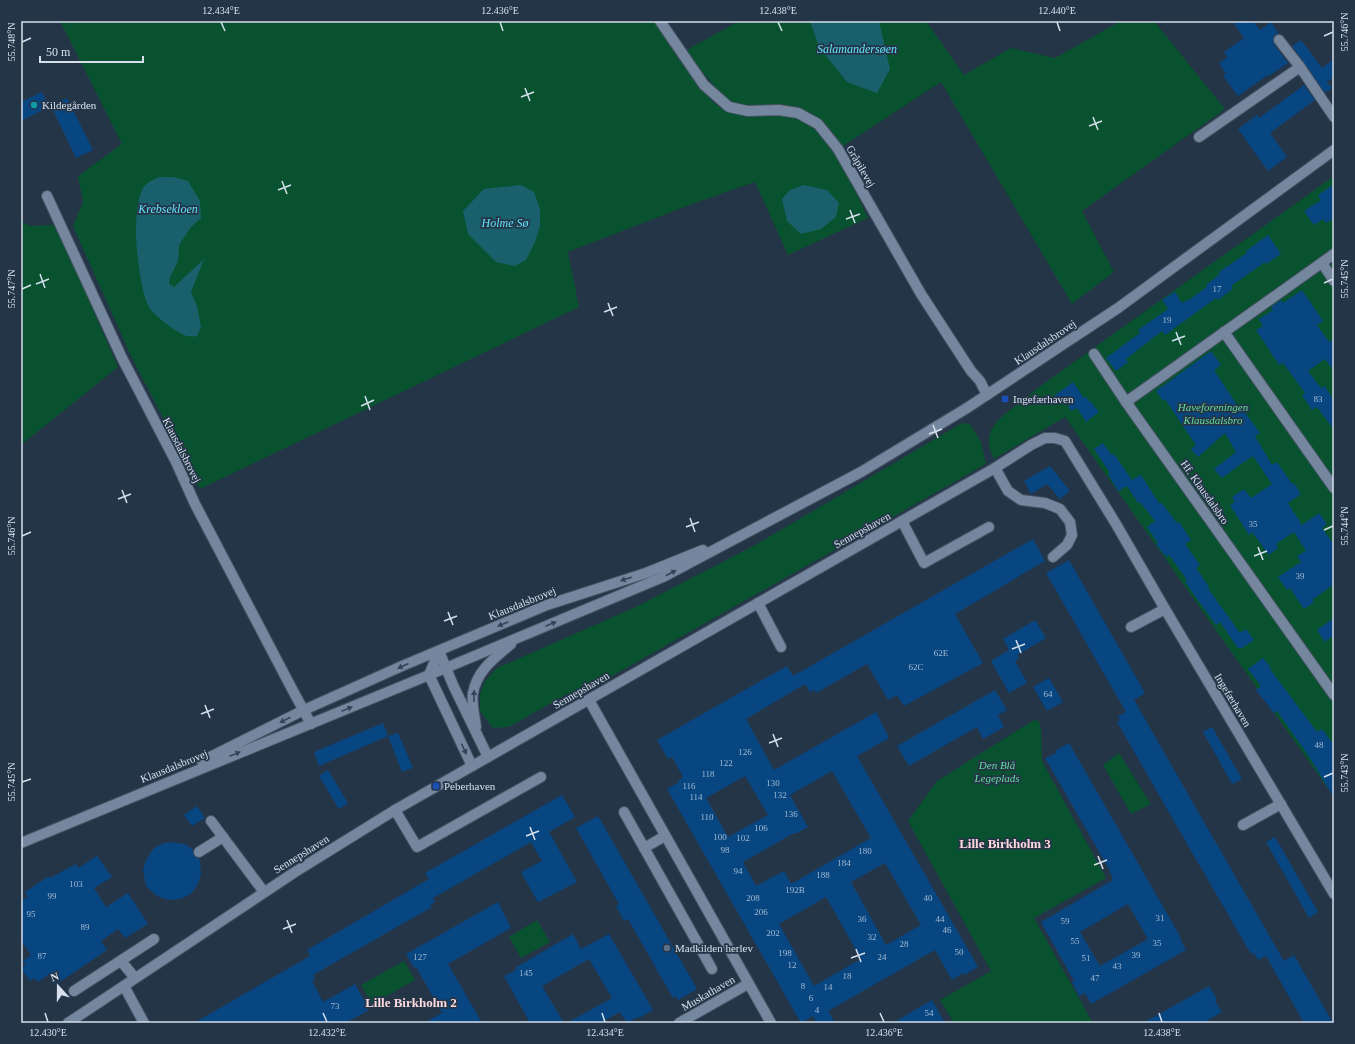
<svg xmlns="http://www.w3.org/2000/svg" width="1355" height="1044" font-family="'Times New Roman',serif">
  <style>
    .green { fill: #08522f }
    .water { fill: #19606c }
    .building { fill: #084682; fill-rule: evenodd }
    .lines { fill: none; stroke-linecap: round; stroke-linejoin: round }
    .minor-casing { stroke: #455363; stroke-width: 12 }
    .minor { stroke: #75879e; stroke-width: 10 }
    .oneway { fill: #354559 }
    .ticks { fill: none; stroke: #d5e0ec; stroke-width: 1.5 }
    .culture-dot { fill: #0f9aa8; stroke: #253548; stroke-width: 1.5 }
    .transit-dot { fill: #1a4fb4; stroke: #253548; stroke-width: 1.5 }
    .service-dot { fill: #5c6f8a; stroke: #253548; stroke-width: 1.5 }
    .labels { text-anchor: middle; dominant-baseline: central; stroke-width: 3.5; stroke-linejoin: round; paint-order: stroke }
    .number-label { font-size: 9px; fill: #a2bad2 }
    .poi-label { font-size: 11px; fill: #d5e0ec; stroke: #253548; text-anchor: start }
    .street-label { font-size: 11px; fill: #d5e0ec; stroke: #253548 }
    .park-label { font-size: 11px; font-style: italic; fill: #67de9a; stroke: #253548 }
    .water-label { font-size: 12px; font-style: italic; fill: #62e3fa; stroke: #253548 }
    .quarter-label { font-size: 13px; font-weight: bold; fill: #fdd9de; stroke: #253548 }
    .neatline { fill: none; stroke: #d5e0ec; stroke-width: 1.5 }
    .ticks-label { font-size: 10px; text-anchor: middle; fill: #d5e0ec }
  </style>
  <rect width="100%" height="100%" fill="#253548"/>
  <!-- green -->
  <g class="green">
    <polygon points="60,21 656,21 679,60 712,101 726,112 745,116 776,115 795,118 815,128 838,155 868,218 788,255 755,182 692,204 568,252 579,307 200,489 131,356 73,226 83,202 78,176 122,144"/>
    <polygon points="739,21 926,21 964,75 1011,48 1055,58 1121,21 1154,21 1225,109 1082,211 1114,272 1072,304 941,82 840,148 820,119 800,108 781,105 750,106 731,103 718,91 708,78 683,52"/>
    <path d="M1334 176V797L1065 417 994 459C980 433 997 420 1015 406 1024 399 1033 392 1042 385Z"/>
    <polygon points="21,221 30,226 56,225 118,367 21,445"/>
    <polygon points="962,423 970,424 981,442 986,464 605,680 567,694 509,727 493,728 480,711 480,694 485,681 497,668 638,606 757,544"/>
    <path d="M1034 720 1039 721C1043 735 1041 746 1042 761L1106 878 1034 918 1093 1023H954L940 1000 991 971 908 821 937 781Z"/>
    <polygon points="1119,753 1151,804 1131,814 1103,765"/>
    <polygon points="537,920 550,942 521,958 509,937"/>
    <polygon points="404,961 415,980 372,1004 361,985"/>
  </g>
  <!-- water -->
  <g class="water">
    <polygon points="810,21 879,21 890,69 877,93 847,82 819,47"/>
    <path d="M159 177H173L188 181 200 201 201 218 191 227 179 245 178 261 170 277 169 284 174 287 204 259 191 292 197 306 201 327 197 336C186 338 181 334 172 328 165 323 157 317 151 310 141 298 136 249 136 232 136 219 137 202 142 190 145 183 153 180 159 177Z"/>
    <polygon points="521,185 534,192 540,209 540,226 535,242 526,260 515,266 496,262 468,234 463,211 484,189"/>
    <polygon points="804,185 827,190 839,203 836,217 821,229 801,234 787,221 782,199 790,190"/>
  </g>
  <!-- building -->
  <g class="building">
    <polygon points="1232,21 1253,21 1260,30 1271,22 1279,34 1275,35 1273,37 1274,44 1288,63 1269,76 1268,75 1238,96 1223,76 1226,74 1219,63 1227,57 1224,52 1244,38"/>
    <polygon points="1301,40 1322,68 1334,59 1334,77 1327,82 1332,88 1325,93 1292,46"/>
    <polygon points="1304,85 1315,100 1270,133 1287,157 1268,171 1238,129 1257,115 1259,118"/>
    <polygon points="42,92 49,107 21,121 21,102"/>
    <polygon points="67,98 93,150 76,158 51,106"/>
    <polygon points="1334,184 1334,218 1326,223 1323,219 1314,225 1304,211 1321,200 1318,195"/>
    <polygon points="1268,235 1281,254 1266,264 1265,262 1231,286 1233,288 1230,291 1218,300 1216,298 1165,335 1162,331 1126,359 1128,362 1116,371 1106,358 1140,333 1138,330 1168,309 1162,300 1175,292 1182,303 1187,300 1187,301 1207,287 1206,285 1220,274 1219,272 1247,253 1246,251"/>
    <polygon points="1302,290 1323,321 1317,325 1329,342 1334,339 1334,371 1325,359 1308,371 1321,388 1325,386 1334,401 1334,430 1317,407 1312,410 1302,395 1305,393 1283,363 1279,365 1256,330 1263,326 1259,319 1273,310 1271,307 1281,300 1283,303"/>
    <polygon points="1211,351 1221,365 1214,370 1239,408 1241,407 1260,433 1255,436 1272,465 1277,462 1292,484 1294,483 1301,494 1288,503 1302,525 1319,513 1327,524 1322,528 1334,545 1334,584 1312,600 1314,602 1304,609 1290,588 1287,590 1278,577 1301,562 1297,556 1306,551 1294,532 1276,544 1278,548 1269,555 1252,532 1249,535 1230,505 1235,502 1232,497 1244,489 1251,498 1272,484 1253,456 1241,464 1222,478 1214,469 1236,452 1225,433 1198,457 1191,449 1196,445 1185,429 1165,399 1163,401 1156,391"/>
    <polygon points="1073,382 1084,398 1086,397 1090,402 1091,402 1099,412 1086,422 1077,408 1071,411 1066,401 1060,405 1054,396"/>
    <polygon points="1103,443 1112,455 1114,454 1132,480 1141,475 1159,503 1162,503 1177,523 1179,522 1191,540 1185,544 1200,565 1196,568 1210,588 1207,587 1240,633 1246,629 1254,640 1242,648 1238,648 1220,622 1216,625 1185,582 1187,580 1169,555 1166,557 1156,544 1158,543 1147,527 1155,521 1140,502 1138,503 1127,486 1118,491 1108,474 1110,473 1094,449"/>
    <polygon points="1050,466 1070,491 1060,499 1047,484 1031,494 1024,481"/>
    <path d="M1033 539 1045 561 955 614 983 663 904 706 897 695 888 700 867 664 816 693 814 690 810 692 805 684 746 719 774 770 876 712 889 738 857 756 978 967 964 975 963 973 952 980 935 950 828 1011 835 1023H817L813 1016 801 1023 667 789 679 782 678 781 683 777 672 757 668 759 657 740 787 666 793 676ZM832 771 871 838 791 884 784 871 756 886 743 862 794 833 795 834 808 827 790 795ZM745 776 768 815 728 837 706 798ZM885 863 921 925 886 945 851 882ZM826 897 861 959 814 986 779 924Z"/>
    <polygon points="1069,560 1145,693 1134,700 1219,848 1284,961 1294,955 1333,1023 1304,1023 1266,956 1258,960 1254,953 1251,954 1197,861 1117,722 1120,720 1118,716 1126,712 1046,573"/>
    <polygon points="1334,618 1334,635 1325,642 1317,630"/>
    <polygon points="1035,620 1046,638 1017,655 1019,658 1015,661 1027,683 1009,693 991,661 1009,650 1003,639"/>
    <polygon points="1263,658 1271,668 1270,669 1317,732 1322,729 1334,745 1334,798 1310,758 1277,711 1274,713 1256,690 1261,686 1248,669"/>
    <polygon points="1049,678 1063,702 1047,711 1033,687"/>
    <polygon points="995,690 1007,710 998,715 1004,727 983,739 977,727 909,766 897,746"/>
    <polygon points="383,723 388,736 319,766 314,752"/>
    <polygon points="1212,727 1242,779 1232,784 1203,732"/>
    <polygon points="398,733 413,768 402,772 388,736"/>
    <path d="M1069 743 1181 938H1180L1186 950 1091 1004 1085 993 1079 996 1072 982 1074 981 1041 922 1113 880 1109 869 1045 758 1056 753 1055 751ZM1128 904 1148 939 1100 966 1080 932Z"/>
    <polygon points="328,770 348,803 339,809 319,776"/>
    <polygon points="562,795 575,817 549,832 577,882 538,902 521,872 542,861 531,842 433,898 435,902 430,905 432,907 313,975 315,979 312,981 323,1002 355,984 369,1010 345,1023 194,1023 310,956 307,950 429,879 425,873"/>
    <polygon points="197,806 205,818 192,826 184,815"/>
    <polygon points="598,816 697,989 678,1000 676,996 673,998 628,919 624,921 616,906 619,904 576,828"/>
    <polygon points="1275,837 1318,912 1309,918 1266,842"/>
    <polygon points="170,842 185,844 193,850 194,856 198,858 200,861 201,874 198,884 191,894 180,899 168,900 157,896 146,886 143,870 146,860 154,848 164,843"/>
    <polygon points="97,856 112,877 94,888 106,907 128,893 148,924 125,938 118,929 101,941 107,950 55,985 48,975 38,982 35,978 30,981 21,968 26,965 23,961 31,955 21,940 21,901 28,897 25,892 49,876 50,878 76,864 78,868"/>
    <polygon points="498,902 511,928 448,964 482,1023 424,1023 442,1013 416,967 414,968 406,954"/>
    <polygon points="573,934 581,949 609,934 653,1010 639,1018 638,1017 627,1023 620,1012 600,1023 567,1023 612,998 589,959 542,986 564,1023 530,1023 504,976 516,970 515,968"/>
    <polygon points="1209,986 1217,999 1215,1001 1222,1012 1203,1023 1143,1023"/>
    <polygon points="932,1000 945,1023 893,1023 918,1008"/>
  </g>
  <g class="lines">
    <defs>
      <g id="minor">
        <polyline points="660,21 704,85 729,107 748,111 779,110 798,113 818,124 838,149 921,294 971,371 980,381 987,395"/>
        <polyline points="1279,40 1300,67 1334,117"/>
        <polyline points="1199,137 1300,67"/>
        <polyline points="47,196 122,358 176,462 195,504 292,689 311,724"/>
        <polyline points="1334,254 1126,402 1334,695"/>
        <polyline points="1322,263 1334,281"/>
        <polyline points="1224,332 1334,488"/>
        <polyline points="1094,354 1126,402"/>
        <polyline points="995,468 1008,491 1021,500 1045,503 1060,509 1070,522 1072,535 1067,545 1053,557"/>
        <polyline points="902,521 924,563 989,527"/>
        <polyline points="758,603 781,647"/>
        <polyline points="1131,627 1165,609"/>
        <polyline points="439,651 429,675 472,766"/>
        <polyline points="439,651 453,685 488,757"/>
        <polyline points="589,700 771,1023"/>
        <path d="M476 727C475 717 471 703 473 693 477 670 495 658 511 644"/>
        <polyline points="202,761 304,710 402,666 547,605 646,573 703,550"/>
        <polyline points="395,810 417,847 541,777"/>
        <polyline points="624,812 712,969"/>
        <polyline points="211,821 264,892"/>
        <polyline points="1243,825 1281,804"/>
        <polyline points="21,843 429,675 663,577 861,472 967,408 1118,308 1334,150"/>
        <polyline points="644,848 665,836"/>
        <polyline points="199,852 223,837"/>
        <polyline points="121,961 135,978"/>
        <polyline points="124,986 144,1023"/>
        <polyline points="74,991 154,939"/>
        <polyline points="68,1023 295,872 395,810 902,521 995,468 1031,445 1045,438 1055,438 1065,441 1116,524 1165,609 1334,894"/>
        <polyline points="679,1023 748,984"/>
      </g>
    </defs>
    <!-- minor casing -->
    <use href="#minor" class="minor-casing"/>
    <!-- minor -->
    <use href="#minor" class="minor"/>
  </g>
  <!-- one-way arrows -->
  <defs><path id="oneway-solid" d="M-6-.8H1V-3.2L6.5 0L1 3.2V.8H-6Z"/></defs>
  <g class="oneway">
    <use href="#oneway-solid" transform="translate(671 573) rotate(-28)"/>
    <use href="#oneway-solid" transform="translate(626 579) rotate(163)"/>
    <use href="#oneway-solid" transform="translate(503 624) rotate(157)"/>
    <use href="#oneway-solid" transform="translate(551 624) rotate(-23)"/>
    <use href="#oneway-solid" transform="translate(403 666) rotate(156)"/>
    <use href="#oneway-solid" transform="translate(474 696) rotate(-89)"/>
    <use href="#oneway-solid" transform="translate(347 709) rotate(-22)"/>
    <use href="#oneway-solid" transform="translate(285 720) rotate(153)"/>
    <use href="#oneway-solid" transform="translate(464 749) rotate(65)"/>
    <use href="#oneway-solid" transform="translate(235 754) rotate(-22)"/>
  </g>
  <!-- ticks -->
  <path class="ticks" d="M221 22 225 31M500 22 503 31M778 22 782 31M1057 22 1060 31M1324 36 1333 32M22 42 31 38M525 88 530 101M521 97 534 92M1093 117 1098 130M1089 126 1102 121M282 181 287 194M278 190 291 185M850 210 855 223M846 219 860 214M40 274 45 288M1324 283 1333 279M36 284 49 279M22 289 31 285M608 303 613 316M604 312 617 307M1176 332 1181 345M1172 341 1185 336M365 396 370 410M361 406 374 400M933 425 938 438M929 434 942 429M122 490 127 503M118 499 131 494M690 518 695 532M686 527 699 522M1324 530 1333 526M22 536 31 532M1258 547 1263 560M1254 556 1267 551M448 612 453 625M444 621 457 616M1016 640 1021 653M1012 649 1025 644M205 705 210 718M201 714 214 709M773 734 778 747M769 743 782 738M1324 777 1333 773M22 782 31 779M530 827 535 840M526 836 539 831M1098 856 1103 869M1094 865 1107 860M287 920 292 933M283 929 296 924M856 949 861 962M851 958 865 953M45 1013 48 1022M323 1013 327 1022M602 1013 605 1022M880 1013 884 1022M1159 1013 1162 1022"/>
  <!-- markers -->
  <circle class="culture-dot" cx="34" cy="105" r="4"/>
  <g class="transit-dot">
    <rect x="1001" y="395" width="8" height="8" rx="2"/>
    <rect x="432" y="782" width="8" height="8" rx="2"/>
  </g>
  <circle class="service-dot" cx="667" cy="948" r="4"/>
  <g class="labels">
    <!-- number labels -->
    <g class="number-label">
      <text x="1217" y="289">17</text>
      <text x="1167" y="320">19</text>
      <text x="1318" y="399">83</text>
      <text x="1253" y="524">35</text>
      <text x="1300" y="576">39</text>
      <text x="941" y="653">62E</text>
      <text x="916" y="667">62C</text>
      <text x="1048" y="694">64</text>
      <text x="1319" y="745">48</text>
      <text x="745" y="752">126</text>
      <text x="726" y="763">122</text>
      <text x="708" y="774">118</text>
      <text x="773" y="783">130</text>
      <text x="689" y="786">116</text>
      <text x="780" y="795">132</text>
      <text x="696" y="797">114</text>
      <text x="791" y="814">136</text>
      <text x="707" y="817">110</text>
      <text x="761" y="828">106</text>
      <text x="720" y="837">100</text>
      <text x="743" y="838">102</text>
      <text x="725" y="850">98</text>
      <text x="865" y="851">180</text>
      <text x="844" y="863">184</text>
      <text x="738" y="871">94</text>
      <text x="823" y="875">188</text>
      <text x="76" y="884">103</text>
      <text x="795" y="890">192B</text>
      <text x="52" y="896">99</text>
      <text x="753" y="898">208</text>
      <text x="928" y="898">40</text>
      <text x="761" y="912">206</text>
      <text x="31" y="914">95</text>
      <text x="1160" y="918">31</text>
      <text x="862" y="919">36</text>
      <text x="940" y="919">44</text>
      <text x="1065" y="921">59</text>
      <text x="85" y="927">89</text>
      <text x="947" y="930">46</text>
      <text x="773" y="933">202</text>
      <text x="872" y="937">32</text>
      <text x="1075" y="941">55</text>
      <text x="1157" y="943">35</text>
      <text x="904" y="944">28</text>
      <text x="959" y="952">50</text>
      <text x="785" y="953">198</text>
      <text x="1136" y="955">39</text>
      <text x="42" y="956">87</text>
      <text x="420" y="957">127</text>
      <text x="882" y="957">24</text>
      <text x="1086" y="958">51</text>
      <text x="792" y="965">12</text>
      <text x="1117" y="966">43</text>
      <text x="526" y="973">145</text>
      <text x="847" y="976">18</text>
      <text x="1095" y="978">47</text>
      <text x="803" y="986">8</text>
      <text x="828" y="987">14</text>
      <text x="811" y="998">6</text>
      <text x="335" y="1006">73</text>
      <text x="817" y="1010">4</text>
      <text x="929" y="1013">54</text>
    </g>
    <!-- poi labels -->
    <g class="poi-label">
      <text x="42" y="105">Kildegården</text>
      <text x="1013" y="399">Ingefærhaven</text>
      <text x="444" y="786">Peberhaven</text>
      <text x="675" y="948">Madkilden herlev</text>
    </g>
    <!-- street labels -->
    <g class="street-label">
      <text transform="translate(861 166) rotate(60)">Gråpilevej</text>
      <text transform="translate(1045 342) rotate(-34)">Klausdalsbrovej</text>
      <text transform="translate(182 450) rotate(63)">Klausdalsbrovej</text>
      <text transform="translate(1205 492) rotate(55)">Hf. Klausdalsbro</text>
      <text transform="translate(862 530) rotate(-29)">Sennepshaven</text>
      <text transform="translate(522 603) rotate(-22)">Klausdalsbrovej</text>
      <text transform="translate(581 690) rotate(-30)">Sennepshaven</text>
      <text transform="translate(1233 700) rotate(59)">Ingefærhaven</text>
      <text transform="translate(174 766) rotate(-22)">Klausdalsbrovej</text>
      <text transform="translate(301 854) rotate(-32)">Sennepshaven</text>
      <text transform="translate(708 993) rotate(-30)">Muskathaven</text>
    </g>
    <!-- park labels -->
    <g class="park-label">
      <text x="1213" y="407">Haveforeningen<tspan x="1213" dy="13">Klausdalsbro</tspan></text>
      <text x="997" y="765">Den Blå<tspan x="997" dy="13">Legeplads</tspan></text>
    </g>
    <!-- water labels -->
    <g class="water-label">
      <text x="857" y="49">Salamandersøen</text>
      <text x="168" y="209">Krebsekloen</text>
      <text x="505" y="223">Holme Sø</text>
    </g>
    <!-- quarter labels -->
    <g class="quarter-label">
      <text x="1005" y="843">Lille Birkholm 3</text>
      <text x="411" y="1002">Lille Birkholm 2</text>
    </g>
  </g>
  <!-- border -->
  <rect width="1355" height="1044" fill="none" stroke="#253548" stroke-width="44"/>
  <!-- north arrow -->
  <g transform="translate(58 986) rotate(339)" stroke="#253548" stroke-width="3" paint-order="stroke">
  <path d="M0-3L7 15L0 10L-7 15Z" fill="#d5e0ec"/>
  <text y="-6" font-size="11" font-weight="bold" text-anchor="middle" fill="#d5e0ec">N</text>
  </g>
  <!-- scale -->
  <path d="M40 56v6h103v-6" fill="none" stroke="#d5e0ec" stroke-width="2"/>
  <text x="46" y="56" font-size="12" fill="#d5e0ec" stroke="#253548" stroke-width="3" paint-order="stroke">50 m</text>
  <rect x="22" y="22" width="1311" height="1000" class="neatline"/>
  <g class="ticks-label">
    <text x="221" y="14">12.434°E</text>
    <text x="500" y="14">12.436°E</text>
    <text x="778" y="14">12.438°E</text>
    <text x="1057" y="14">12.440°E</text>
    <text transform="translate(1344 32) rotate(-90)" y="4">55.746°N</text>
    <text transform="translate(11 42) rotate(-90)" y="4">55.748°N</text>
    <text transform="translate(1344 279) rotate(-90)" y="4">55.745°N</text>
    <text transform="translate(11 289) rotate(-90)" y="4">55.747°N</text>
    <text transform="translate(1344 526) rotate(-90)" y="4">55.744°N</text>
    <text transform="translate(11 536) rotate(-90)" y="4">55.746°N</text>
    <text transform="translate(1344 773) rotate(-90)" y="4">55.743°N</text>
    <text transform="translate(11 782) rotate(-90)" y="4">55.745°N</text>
    <text x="48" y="1036">12.430°E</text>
    <text x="327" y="1036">12.432°E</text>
    <text x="605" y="1036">12.434°E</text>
    <text x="884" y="1036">12.436°E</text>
    <text x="1162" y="1036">12.438°E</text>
  </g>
</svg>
